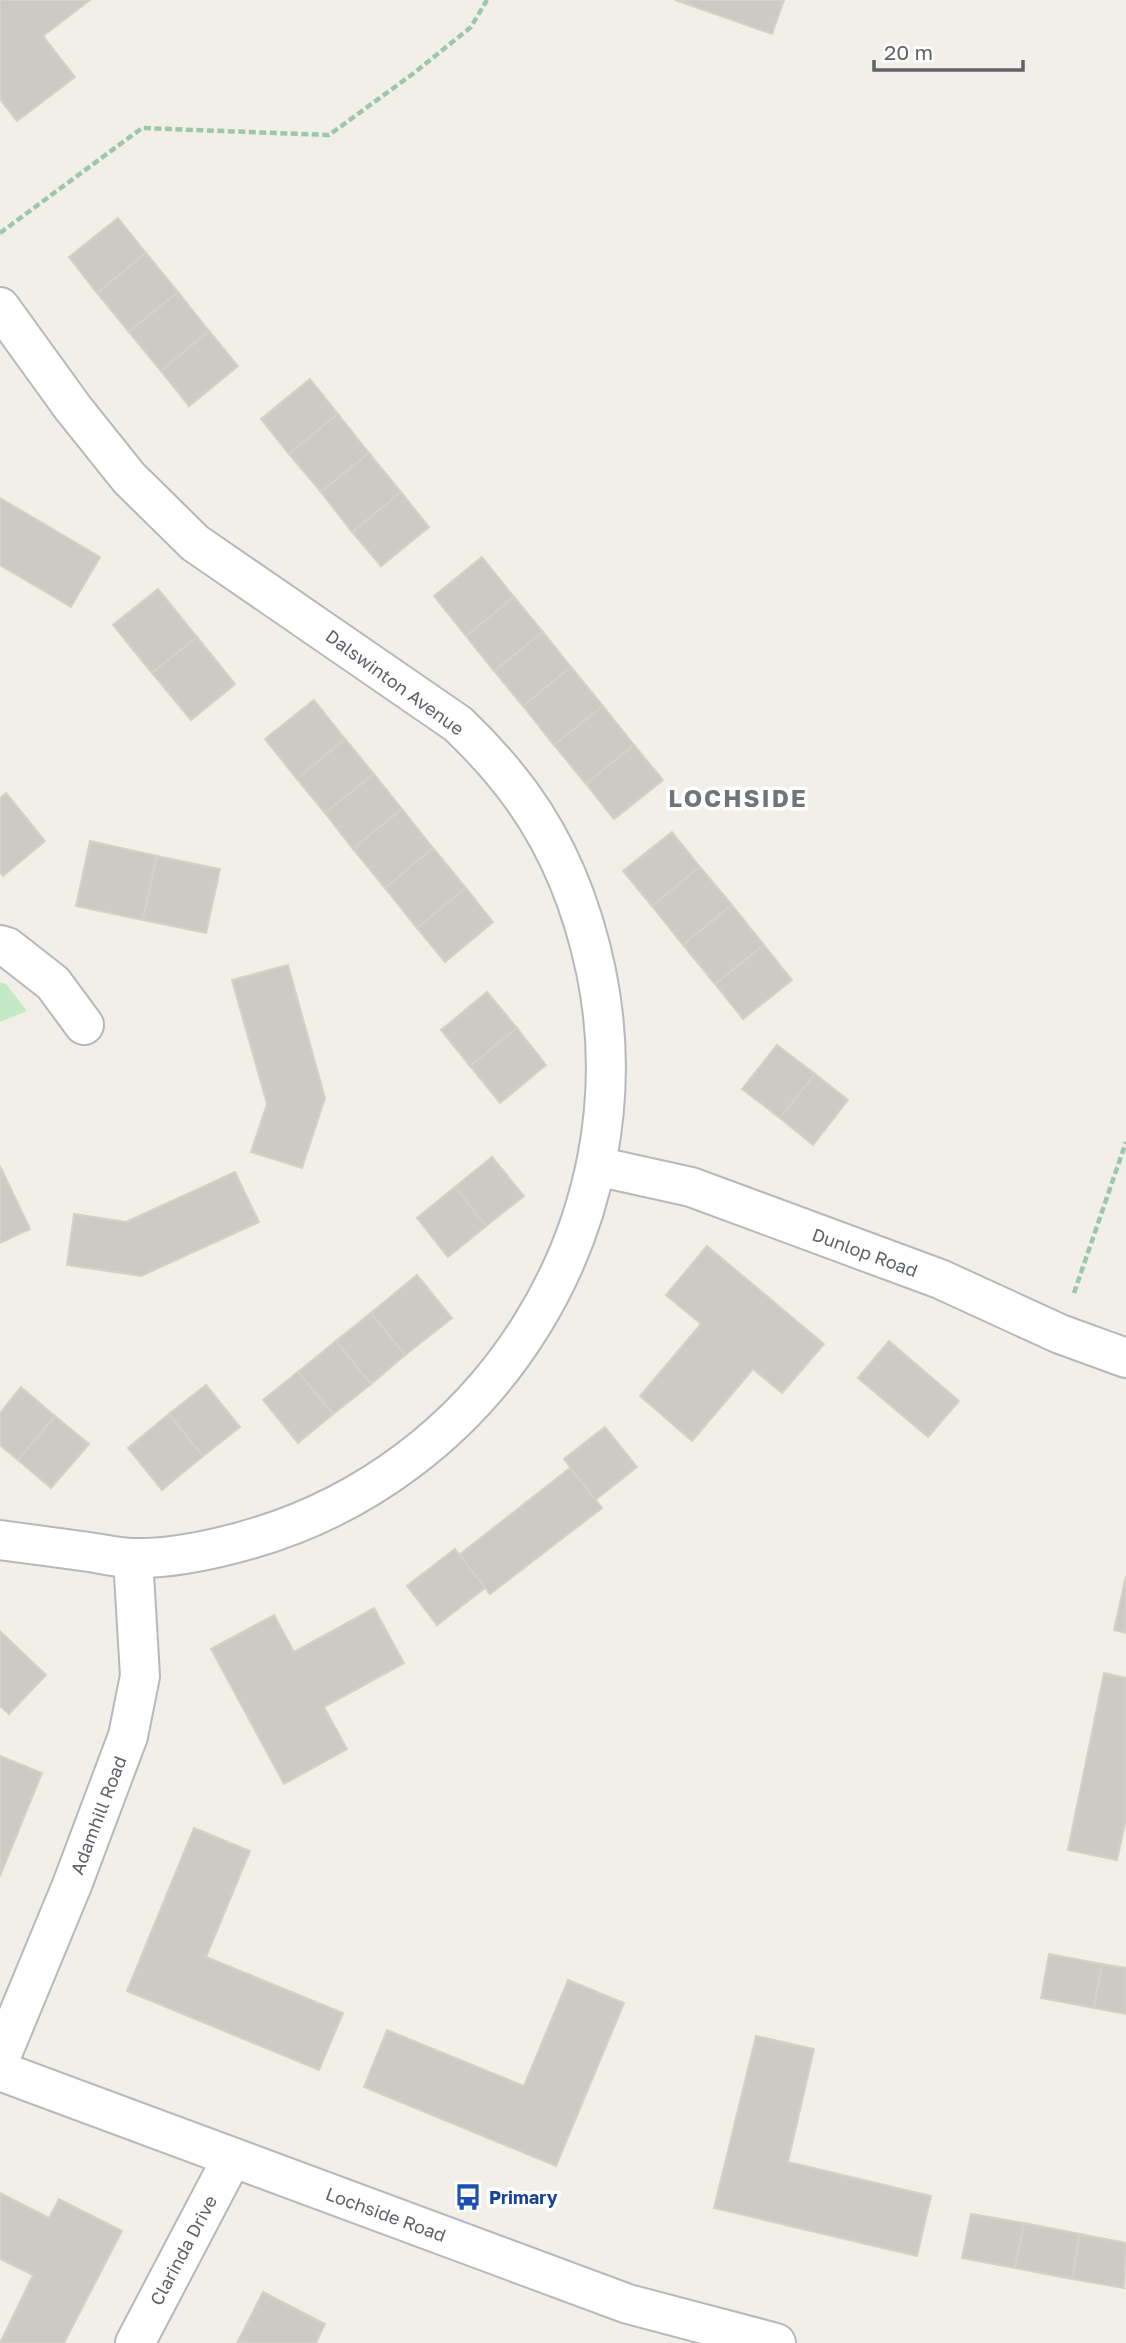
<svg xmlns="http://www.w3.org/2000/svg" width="1126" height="2343" font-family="'Golos Text',sans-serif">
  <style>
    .green { fill: #c5e8c5 }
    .building { fill: #cccac5; stroke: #d6d1c6; stroke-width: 2 }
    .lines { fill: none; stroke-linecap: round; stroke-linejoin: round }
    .street-casing { stroke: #b5b8bc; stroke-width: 42 }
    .secondary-casing { stroke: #b6babf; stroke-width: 42 }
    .path { stroke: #9cc7a9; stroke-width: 4.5; stroke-dasharray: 7 3.5; stroke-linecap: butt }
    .street { stroke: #fff; stroke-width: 38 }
    .secondary { stroke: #fff; stroke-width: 38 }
    .labels { text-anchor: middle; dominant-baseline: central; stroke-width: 7; stroke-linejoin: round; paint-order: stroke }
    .street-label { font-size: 18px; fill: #5f6368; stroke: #fff }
    .transit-label { font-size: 18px; font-weight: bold; fill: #164399; stroke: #fff; text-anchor: start }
    .district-label { font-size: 24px; font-weight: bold; letter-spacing: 2px; fill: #70757a; stroke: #fff }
  </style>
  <rect width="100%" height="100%" fill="#f1efe8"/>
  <!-- green -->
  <polygon class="green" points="0,982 6,984 27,1011 0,1022"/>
  <!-- building -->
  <g class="building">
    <polygon points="0,0 90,0 43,36 75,77 17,121 0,99"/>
    <polygon points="675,0 784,0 772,34"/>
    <polygon points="118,218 146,253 97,293 69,257"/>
    <polygon points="146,253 178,292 129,332 97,293"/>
    <polygon points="178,292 209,331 161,371 129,332"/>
    <polygon points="209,331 238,366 189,406 161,371"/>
    <polygon points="310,379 338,414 289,454 261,419"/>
    <polygon points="338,414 369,453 321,492 289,454"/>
    <polygon points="369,453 401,492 352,532 321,492"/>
    <polygon points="401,492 429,527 381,566 352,532"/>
    <polygon points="0,498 100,557 71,607 0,565"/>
    <polygon points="482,557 514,597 466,636 434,596"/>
    <polygon points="158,589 197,637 152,673 113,625"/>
    <polygon points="514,597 543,632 494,671 466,636"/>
    <polygon points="543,632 571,667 523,706 494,671"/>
    <polygon points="197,637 235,684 191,720 152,673"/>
    <polygon points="571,667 603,706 554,745 523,706"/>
    <polygon points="314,700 345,739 297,779 265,739"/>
    <polygon points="603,706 634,745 586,784 554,745"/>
    <polygon points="345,739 374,774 325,813 297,779"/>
    <polygon points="634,745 663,780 614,819 586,784"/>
    <polygon points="374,774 402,809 353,849 325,813"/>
    <polygon points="6,793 45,841 3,876 0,872 0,798"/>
    <polygon points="402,809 433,848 385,888 353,849"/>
    <polygon points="672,832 700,867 652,906 623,871"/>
    <polygon points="90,841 157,856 143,920 76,906"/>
    <polygon points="433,848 466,888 417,928 385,888"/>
    <polygon points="157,856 220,869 206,933 143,920"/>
    <polygon points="700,867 732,905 683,945 652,906"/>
    <polygon points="466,888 493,922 445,962 417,928"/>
    <polygon points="732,905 764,945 715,984 683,945"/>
    <polygon points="764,945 792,980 743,1019 715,984"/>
    <polygon points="288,965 325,1098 302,1168 251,1152 267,1104 232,980"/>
    <polygon points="487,992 517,1028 470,1066 441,1030"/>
    <polygon points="517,1028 546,1065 500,1103 470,1066"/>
    <polygon points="777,1045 815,1074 780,1118 742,1089"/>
    <polygon points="815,1074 848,1100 813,1145 780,1118"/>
    <polygon points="492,1157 524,1196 486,1226 455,1187"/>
    <polygon points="0,1166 30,1229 0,1243"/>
    <polygon points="235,1172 259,1222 141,1276 67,1265 74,1214 126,1222"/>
    <polygon points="455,1187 486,1226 448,1257 417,1218"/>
    <polygon points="707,1246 824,1344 782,1393 753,1369 692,1441 640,1396 701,1324 666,1295"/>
    <polygon points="417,1275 452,1318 405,1355 371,1313"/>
    <polygon points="371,1313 405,1355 371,1384 336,1341"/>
    <polygon points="336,1341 371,1384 333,1414 298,1372"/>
    <polygon points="889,1341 959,1401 928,1437 858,1378"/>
    <polygon points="298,1372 333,1414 298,1443 263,1400"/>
    <polygon points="206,1385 240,1427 203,1456 169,1414"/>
    <polygon points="21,1387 55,1416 18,1460 0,1445 0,1413"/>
    <polygon points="169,1414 203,1456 162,1490 128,1448"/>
    <polygon points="55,1416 89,1444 51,1488 18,1460"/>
    <polygon points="605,1427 637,1467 595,1500 564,1459"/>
    <polygon points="570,1468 602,1508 490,1594 459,1555"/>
    <polygon points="455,1549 485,1588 437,1625 407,1586"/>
    <polygon points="1126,1576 1126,1633 1114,1630"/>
    <polygon points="374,1608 404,1663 324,1707 347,1749 284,1784 211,1649 274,1615 294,1652"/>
    <polygon points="0,1631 46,1675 9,1714 0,1706"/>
    <polygon points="1104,1673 1126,1678 1126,1819 1117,1860 1068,1850"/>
    <polygon points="0,1756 42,1773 0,1876"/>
    <polygon points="194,1828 250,1851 206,1957 343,2013 319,2070 127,1991"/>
    <polygon points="1049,1954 1102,1964 1094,2008 1041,1998"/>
    <polygon points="1102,1964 1126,1968 1126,2014 1094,2008"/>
    <polygon points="568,1980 624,2003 556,2166 364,2087 387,2030 524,2086"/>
    <polygon points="756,2036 814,2049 788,2162 931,2196 917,2256 714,2208"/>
    <polygon points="0,2193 49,2218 59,2199 122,2231 64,2343 0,2343 33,2275 0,2259"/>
    <polygon points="971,2214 1024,2223 1015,2268 962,2258"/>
    <polygon points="1024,2223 1080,2234 1072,2279 1015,2268"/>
    <polygon points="1080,2234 1126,2243 1124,2288 1072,2279"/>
    <polygon points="263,2292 325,2324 316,2343 237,2343"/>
  </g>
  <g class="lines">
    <defs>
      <g id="street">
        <path d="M0 307 73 408 129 478 195 543 458 724C481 746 502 769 521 795 559 847 583 909 596 971 648 1223 489 1476 240 1542 207 1551 168 1559 133 1558 118 1558 103 1554 89 1552 59 1548 30 1544 0 1540"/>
        <polyline points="0,945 7,947 53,983 84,1025"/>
        <polyline points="596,1166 691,1187 940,1279 1060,1334 1126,1358"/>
        <polyline points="0,2059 72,1885 128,1736 140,1676 133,1558"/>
        <polyline points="135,2343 232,2158"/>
      </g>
      <polyline id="secondary" points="0,2071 628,2304 776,2343"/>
    </defs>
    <!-- street casing -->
    <use href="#street" class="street-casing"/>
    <!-- secondary casing -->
    <use href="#secondary" class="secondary-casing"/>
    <!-- path -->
    <g class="path">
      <polyline points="0,233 142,128 329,135 414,73 471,27 487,0"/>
      <polyline points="1074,1293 1126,1142"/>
    </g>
    <!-- street -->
    <use href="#street" class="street"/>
    <!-- secondary -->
    <use href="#secondary" class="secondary"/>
  </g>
  <!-- icons -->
  <defs>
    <symbol id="bus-bare" viewBox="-9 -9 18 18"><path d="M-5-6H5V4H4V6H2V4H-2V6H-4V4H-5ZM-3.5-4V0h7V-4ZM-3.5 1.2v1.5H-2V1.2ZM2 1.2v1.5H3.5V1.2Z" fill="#1a4fb4" stroke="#fff" stroke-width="2.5" paint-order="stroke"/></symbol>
  </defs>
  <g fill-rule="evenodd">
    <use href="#bus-bare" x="449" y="2178" width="38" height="38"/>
  </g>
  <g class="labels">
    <!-- street labels -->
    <g class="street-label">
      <text transform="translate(395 682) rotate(36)">Dalswinton Avenue</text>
      <text transform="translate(865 1252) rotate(20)">Dunlop Road</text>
      <text transform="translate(98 1815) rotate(-69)">Adamhill Road</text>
      <text transform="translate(386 2214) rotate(20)">Lochside Road</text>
      <text transform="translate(183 2250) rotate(-62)">Clarinda Drive</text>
    </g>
    <!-- transit labels -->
    <g class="transit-label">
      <text x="489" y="2197">Primary</text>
    </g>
    <!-- district labels -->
    <g class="district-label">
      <text x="738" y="797">LOCHSIDE</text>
    </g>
  </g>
  <!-- scale -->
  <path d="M874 60v10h149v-10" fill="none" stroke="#5f6368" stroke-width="3.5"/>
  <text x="884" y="60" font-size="21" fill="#5f6368" stroke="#ffffff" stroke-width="5" paint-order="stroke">20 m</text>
</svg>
